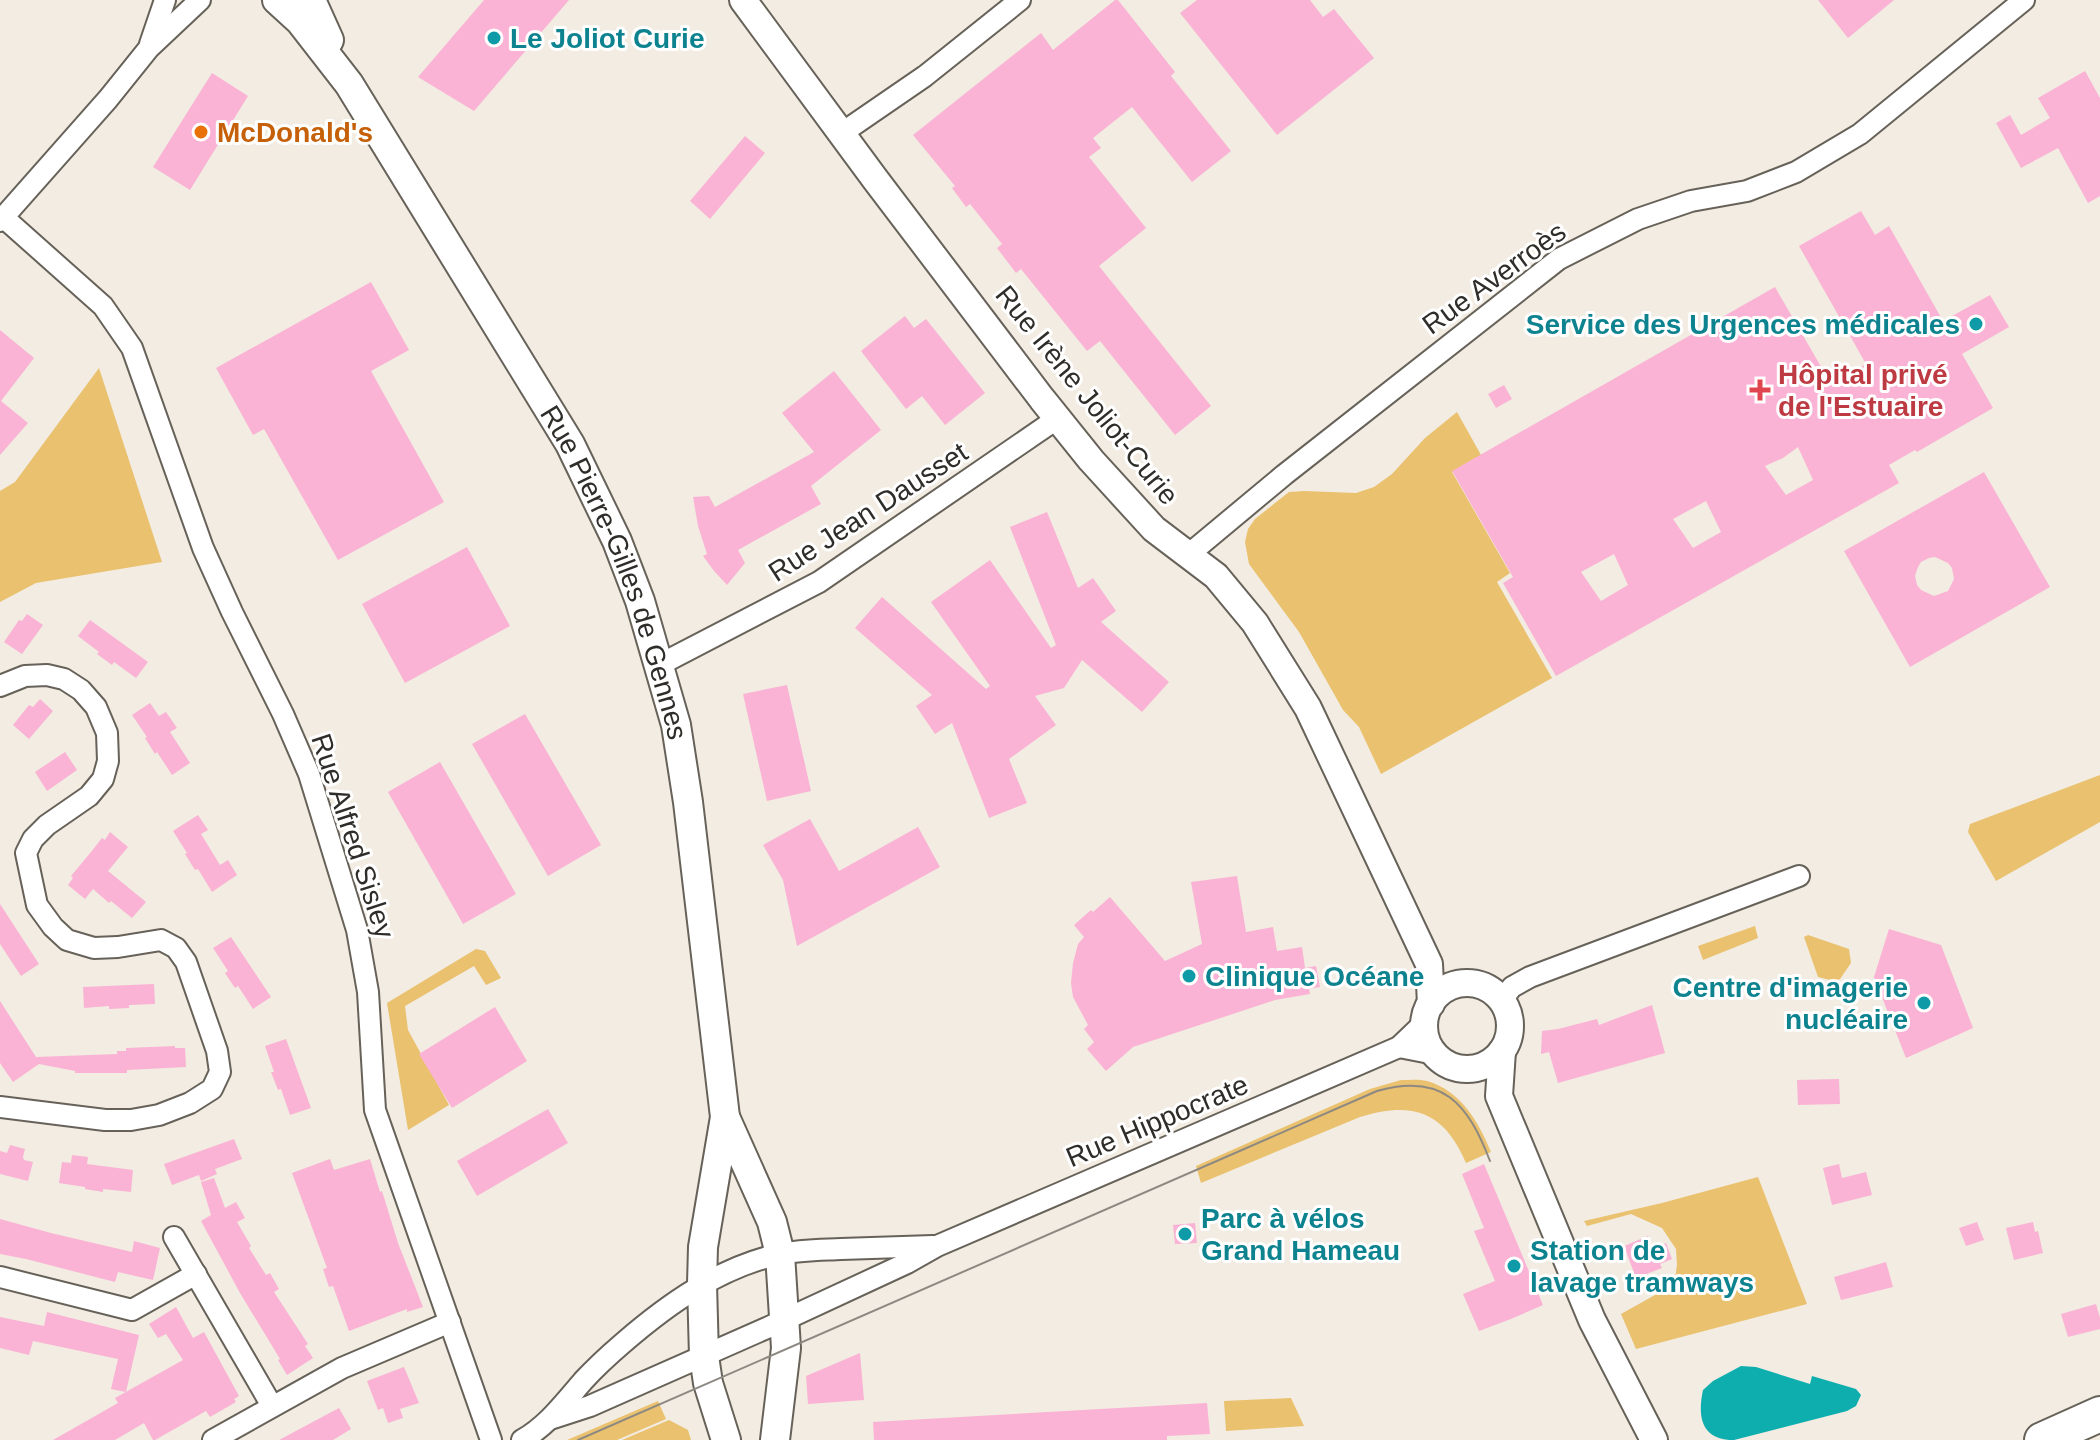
<svg xmlns="http://www.w3.org/2000/svg" width="2100" height="1440" font-family="Helvetica,sans-serif">
  <style>
    .green { fill: #eac16e }
    .water { fill: #0eaeaf }
    .building { fill: #fab3d4; fill-rule: evenodd }
    .lines { fill: none; stroke-linecap: round; stroke-linejoin: round }
    .minor-casing { stroke: #676259; stroke-width: 24 }
    .tertiary-casing { stroke: #676259; stroke-width: 30 }
    .secondary-casing { stroke: #676259; stroke-width: 32 }
    .trunk-casing { stroke: #676259; stroke-width: 38 }
    .minor { stroke: #fff; stroke-width: 20 }
    .tertiary { stroke: #fff; stroke-width: 26 }
    .secondary { stroke: #fff; stroke-width: 28 }
    .trunk { stroke: #fff; stroke-width: 34 }
    .tram { stroke: #8d8982; stroke-width: 2 }
    .culture-dot { fill: #0f9aa8; stroke: #fff; stroke-width: 3 }
    .food-dot { fill: #e8710a; stroke: #fff; stroke-width: 3 }
    .health-dot { fill: #e0444e; stroke: #fff; stroke-width: 3 }
    .labels { text-anchor: middle; dominant-baseline: central; stroke-width: 6; stroke-linejoin: round; paint-order: stroke }
    .culture-label { font-size: 28px; font-weight: bold; fill: #0d838f; stroke: #fff; text-anchor: start }
    .food-label { font-size: 28px; font-weight: bold; fill: #c56008; stroke: #fff; text-anchor: start }
    .street-label { font-size: 28px; fill: #2f2d29; stroke: #fff }
    .health-label { font-size: 28px; font-weight: bold; fill: #be3a42; stroke: #fff; text-anchor: start }
  </style>
  <rect width="100%" height="100%" fill="#f2ece2"/>
  <!-- green -->
  <g class="green">
    <polygon points="99,368 162,562 36,583 0,602 0,491 15,482"/>
    <polygon points="1457,412 1481,455 1452,472 1510,573 1497,582 1552,678 1381,774 1359,727 1343,710 1299,632 1249,564 1245,542 1248,529 1255,519 1289,492 1304,491 1356,493 1374,487 1392,474 1425,438"/>
    <polygon points="2100,775 2100,822 1996,881 1968,832 1970,824"/>
    <polygon points="1755,926 1758,938 1703,960 1698,946"/>
    <polygon points="1808,935 1849,949 1851,963 1840,979 1834,981 1818,977 1804,937"/>
    <polygon points="476,949 485,951 501,978 486,985 474,966 405,1006 408,1030 449,1105 408,1130 387,1003"/>
    <path d="M1401 1080C1409 1080 1419 1079 1427 1081 1461 1091 1478 1121 1491 1152L1466 1163C1444 1111 1412 1101 1360 1117L1201 1183 1196 1166 1370 1089Z"/>
    <polygon points="1758,1177 1807,1304 1636,1349 1621,1314 1664,1290 1675,1279 1677,1265 1676,1249 1662,1228 1631,1214 1587,1226 1584,1221 1662,1203"/>
    <polygon points="1291,1398 1304,1426 1226,1431 1224,1401"/>
    <polygon points="658,1401 666,1419 617,1440 567,1440"/>
    <polygon points="669,1420 688,1430 691,1440 622,1440"/>
  </g>
  <!-- water -->
  <path class="water" d="M1741 1366 1756 1367 1810 1384 1812 1376 1856 1389 1861 1395 1856 1406 1847 1411 1734 1440C1702 1440 1697 1418 1703 1390L1713 1381Z"/>
  <!-- building -->
  <g class="building">
    <polygon points="484,0 569,0 474,111 418,77"/>
    <polygon points="1115,0 1118,0 1175,72 1171,76 1231,151 1192,182 1132,107 1093,138 1101,148 1089,157 1146,228 1099,266 1211,406 1175,435 1100,341 1087,351 1021,269 1016,273 997,248 1002,244 970,204 966,207 952,188 955,186 913,135 1041,33 1053,50"/>
    <polygon points="1197,0 1310,0 1323,17 1334,9 1374,58 1277,135 1180,13"/>
    <polygon points="1818,0 1894,0 1848,38"/>
    <polygon points="2085,71 2100,98 2100,196 2088,203 2058,148 2021,168 1996,123 2010,115 2021,135 2050,118 2038,98"/>
    <polygon points="212,73 248,96 190,190 153,167"/>
    <polygon points="745,136 765,153 710,219 690,201"/>
    <path d="M1861 211 1875 235 1889 226 1943 321 1990 295 2009 327 1962 354 1993 408 1917 452 1915 450 1889 465 1899 483 1556 676 1503 583 1513 577 1452 471 1775 287 1831 384 1866 364 1799 246ZM1798 447 1813 480 1786 495 1765 466 1783 458ZM1706 501 1721 532 1693 548 1673 519ZM1614 554 1628 585 1601 601 1581 572Z"/>
    <polygon points="371,282 409,350 371,371 444,502 338,560 264,429 253,435 216,368"/>
    <polygon points="905,316 914,328 926,319 985,393 945,425 922,396 906,409 861,351"/>
    <polygon points="0,330 34,358 1,401 28,423 0,455"/>
    <polygon points="834,371 881,430 811,486 821,504 738,550 745,563 727,585 714,571 703,556 707,554 698,526 693,497 709,496 715,507 814,452 782,413"/>
    <polygon points="1504,385 1512,399 1496,408 1488,394"/>
    <path d="M1984 472 2050 587 1910 667 1844 551ZM1935 557 1948 563 1952 568 1954 579 1948 591 1934 596 1921 590 1917 585 1915 576 1918 567 1921 562 1929 558Z"/>
    <polygon points="1047,512 1078,588 1093,578 1116,611 1101,622 1169,682 1142,712 1082,660 1064,688 1035,696 1056,725 1009,759 1027,803 989,818 952,723 935,734 916,706 932,695 855,628 882,597 986,689 990,686 931,602 990,560 1051,648 1056,645 1010,527"/>
    <polygon points="467,547 510,626 405,683 362,604"/>
    <polygon points="27,614 43,625 22,654 4,642 19,620 22,621"/>
    <polygon points="90,620 148,662 136,678 114,662 112,665 97,654 99,652 78,636"/>
    <polygon points="787,685 811,791 767,801 743,694"/>
    <polygon points="40,699 53,711 29,739 13,725 29,705 33,707"/>
    <polygon points="150,703 159,716 166,712 177,728 170,732 190,763 172,775 157,752 155,754 145,738 147,737 132,715"/>
    <polygon points="525,714 601,845 548,876 472,744"/>
    <polygon points="65,752 77,770 47,791 35,772"/>
    <polygon points="440,762 516,894 463,924 388,792"/>
    <polygon points="198,815 208,830 201,834 220,865 228,860 237,875 212,892 198,869 195,870 185,854 187,853 173,831"/>
    <polygon points="810,819 839,871 918,827 940,867 797,946 783,880 763,845"/>
    <polygon points="110,832 128,847 108,871 146,902 132,918 111,901 109,903 93,889 85,899 68,885 73,878 71,876 91,852 102,838 105,840"/>
    <polygon points="1237,876 1246,932 1273,927 1277,951 1302,947 1305,968 1316,966 1320,987 1309,989 1310,994 1275,1000 1133,1047 1106,1071 1087,1049 1094,1042 1084,1029 1088,1025 1073,997 1071,983 1073,963 1078,944 1084,937 1074,925 1091,910 1093,912 1110,897 1165,961 1202,944 1191,882"/>
    <polygon points="0,904 39,964 21,976 0,944"/>
    <polygon points="1889,929 1941,945 1973,1028 1906,1058 1874,977"/>
    <polygon points="231,937 271,997 253,1009 238,986 235,988 225,973 228,971 213,948"/>
    <polygon points="154,984 155,1004 129,1005 129,1008 109,1009 109,1006 84,1008 83,987"/>
    <polygon points="0,1001 36,1057 117,1054 117,1051 126,1051 126,1048 175,1046 175,1048 185,1048 186,1067 127,1070 127,1073 75,1073 75,1071 39,1064 13,1082 0,1063"/>
    <polygon points="1652,1005 1665,1053 1558,1083 1549,1052 1541,1054 1542,1031 1558,1029 1597,1019 1599,1025"/>
    <polygon points="495,1007 527,1061 452,1108 419,1054"/>
    <polygon points="286,1039 311,1108 290,1115 281,1089 278,1090 271,1072 274,1072 265,1046"/>
    <polygon points="1839,1079 1840,1104 1798,1105 1797,1080"/>
    <polygon points="548,1109 568,1143 477,1196 457,1161"/>
    <polygon points="234,1139 242,1159 215,1169 217,1174 201,1181 199,1175 172,1185 164,1164"/>
    <polygon points="10,1145 25,1149 23,1157 24,1160 33,1162 28,1181 0,1174 0,1151 7,1153"/>
    <polygon points="72,1155 88,1157 87,1164 133,1170 131,1192 103,1189 103,1192 85,1189 85,1187 59,1183 62,1162 71,1163"/>
    <polygon points="330,1159 334,1170 370,1159 380,1192 382,1191 398,1243 423,1307 407,1312 407,1309 349,1331 333,1286 329,1287 323,1269 327,1268 292,1173"/>
    <polygon points="1484,1164 1543,1305 1511,1319 1479,1331 1463,1294 1495,1281 1474,1231 1484,1228 1462,1174"/>
    <polygon points="1839,1164 1842,1178 1866,1172 1872,1195 1832,1205 1823,1168"/>
    <polygon points="214,1178 225,1208 236,1202 245,1218 237,1222 251,1246 249,1248 266,1275 270,1273 279,1289 274,1292 308,1344 305,1346 313,1358 287,1375 278,1360 280,1359 240,1293 201,1221 211,1215 201,1182"/>
    <polygon points="0,1219 51,1233 132,1252 134,1241 160,1248 153,1280 118,1272 115,1282 26,1259 0,1254"/>
    <polygon points="1977,1222 1984,1240 1966,1246 1959,1228"/>
    <polygon points="2033,1222 2035,1232 2038,1231 2043,1253 2014,1260 2006,1228"/>
    <polygon points="1195,1223 1197,1243 1175,1244 1173,1225"/>
    <polygon points="1648,1236 1653,1248 1666,1243 1672,1259 1660,1264 1662,1268 1636,1278 1624,1246"/>
    <polygon points="1886,1262 1893,1287 1841,1300 1834,1277"/>
    <polygon points="2096,1304 2100,1318 2100,1329 2068,1337 2061,1314"/>
    <polygon points="176,1307 193,1338 204,1332 239,1396 234,1399 236,1402 210,1417 206,1411 155,1440 153,1440 144,1423 115,1440 53,1440 118,1403 115,1398 183,1360 166,1334 158,1338 149,1324"/>
    <polygon points="47,1312 139,1335 126,1392 111,1389 118,1359 33,1341 29,1355 0,1348 0,1317 44,1326"/>
    <polygon points="860,1353 864,1400 808,1404 806,1376"/>
    <polygon points="404,1367 419,1403 400,1409 403,1418 388,1423 383,1408 378,1410 367,1381"/>
    <polygon points="1207,1403 1210,1434 1167,1436 1167,1440 874,1440 873,1422"/>
    <polygon points="339,1408 351,1429 333,1440 279,1440"/>
  </g>
  <g class="lines">
    <defs>
      <g id="minor">
        <polyline points="150,44 165,0"/>
        <polyline points="842,133 925,76 1020,0"/>
        <polyline points="3,217 103,306 132,348 203,548 232,612 283,714 309,774 357,930 368,992 375,1110 491,1440"/>
        <polyline points="0,221 108,99 149,48 200,0"/>
        <polyline points="1188,555 1284,475 1559,259 1638,219 1691,201 1747,191 1796,172 1860,134 2024,0"/>
        <polyline points="659,665 819,582 1058,418"/>
        <polyline points="0,686 25,676 47,675 64,679 81,690 96,707 107,733 108,761 103,779 89,796 47,825 33,839 26,853 37,905 53,927 67,940 94,948 118,947 161,940 176,948 186,962 217,1051 220,1072 212,1089 190,1103 159,1115 131,1120 105,1120 0,1107"/>
        <polyline points="1502,1000 1512,987 1530,977 1799,876"/>
        <polyline points="1399,1047 1435,1054"/>
        <polyline points="174,1237 272,1406"/>
        <polyline points="0,1277 132,1310 196,1274"/>
        <polyline points="550,1419 590,1406 769,1327 907,1263 937,1246 1399,1047 1425,1022"/>
        <polyline points="213,1440 342,1368 450,1322"/>
        <path d="M522 1440C547 1426 564 1403 583 1381 595 1368 609 1355 623 1343 668 1304 720 1267 780 1254 800 1250 821 1250 841 1249 872 1248 902 1247 933 1246"/>
      </g>
      <g id="tertiary">
        <polyline points="743,0 875,179 1042,399 1091,460 1154,529 1216,576 1255,623 1308,708 1429,964 1431,1004"/>
        <circle cx="1467" cy="1026" r="43"/>
        <polyline points="1502,1051 1499,1096 1592,1320 1654,1440"/>
      </g>
      <g id="secondary">
        <path id="s1" d="M277 0 300 21 349 84 570 444 617 541 640 601 676 725 688 802 725 1117 703 1247 702 1284 704 1356 708 1383 726 1440"/>
        <polyline points="311,0 329,40"/>
        <polyline points="725,1117 772,1222 780,1254 786,1348 775,1440"/>
      </g>
      <polyline id="trunk" points="2042,1440 2100,1414"/>
    </defs>
    <!-- minor casing -->
    <use href="#minor" class="minor-casing"/>
    <!-- tertiary casing -->
    <use href="#tertiary" class="tertiary-casing"/>
    <!-- secondary casing -->
    <use href="#secondary" class="secondary-casing"/>
    <!-- trunk casing -->
    <use href="#trunk" class="trunk-casing"/>
    <!-- minor -->
    <use href="#minor" class="minor"/>
    <!-- tertiary -->
    <use href="#tertiary" class="tertiary"/>
    <!-- secondary -->
    <use href="#secondary" class="secondary"/>
    <!-- trunk -->
    <use href="#trunk" class="trunk"/>
    <!-- tram -->
    <path class="tram" d="M578 1440 1377 1091C1443 1072 1468 1104 1490 1161"/>
  </g>
  <!-- markers -->
  <g class="culture-dot">
    <circle cx="494" cy="38" r="8"/>
    <circle cx="1976" cy="324" r="8"/>
    <circle cx="1189" cy="976" r="8"/>
    <circle cx="1924" cy="1003" r="8"/>
    <circle cx="1185" cy="1234" r="8"/>
    <circle cx="1514" cy="1266" r="8"/>
  </g>
  <circle class="food-dot" cx="201" cy="132" r="8"/>
  <path class="health-dot" d="M1756 378h8v8h8v8h-8v8h-8v-8h-8v-8h8z"/>
  <g class="labels">
    <!-- culture labels -->
    <g class="culture-label">
      <text x="510" y="38">Le Joliot Curie</text>
      <text x="1960" y="324" text-anchor="end">Service des Urgences médicales</text>
      <text x="1205" y="976">Clinique Océane</text>
      <text x="1908" y="987" text-anchor="end">Centre d'imagerie<tspan x="1908" dy="32">nucléaire</tspan></text>
      <text x="1201" y="1218">Parc à vélos<tspan x="1201" dy="32">Grand Hameau</tspan></text>
      <text x="1530" y="1250">Station de<tspan x="1530" dy="32">lavage tramways</tspan></text>
    </g>
    <!-- food labels -->
    <g class="food-label">
      <text x="217" y="132">McDonald's</text>
    </g>
    <!-- street labels -->
    <g class="street-label">
      <text transform="translate(1494 278) rotate(-36)">Rue Averroès</text>
      <text transform="translate(1087 395) rotate(51)">Rue Irène Joliot-Curie</text>
      <text transform="translate(868 512) rotate(-33)">Rue Jean Dausset</text>
      <text stroke="none"><textPath href="#s1" startOffset="670">Rue Pierre-Gilles de Gennes</textPath></text>
      <text transform="translate(353 836) rotate(72)">Rue Alfred Sisley</text>
      <text transform="translate(1157 1121) rotate(-23)">Rue Hippocrate</text>
    </g>
    <!-- health labels -->
    <g class="health-label">
      <text x="1778" y="374">Hôpital privé<tspan x="1778" dy="32">de l'Estuaire</tspan></text>
    </g>
  </g>
</svg>
